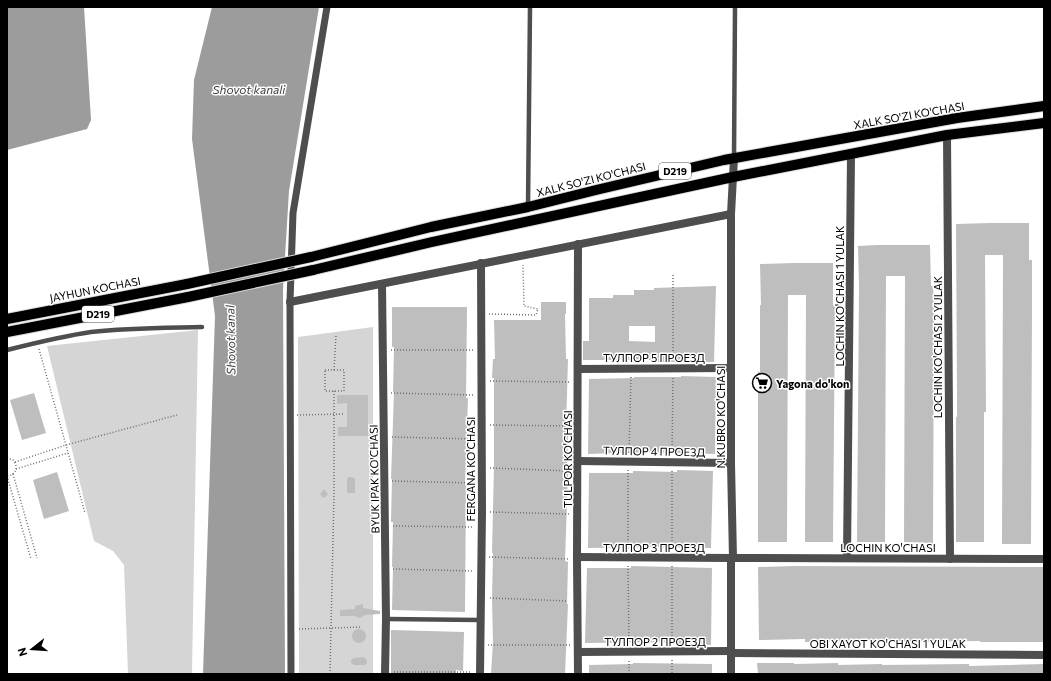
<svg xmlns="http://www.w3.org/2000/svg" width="1051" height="681" font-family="Commissioner,sans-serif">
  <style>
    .green { fill: #d5d5d5 }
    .water { fill: #9c9c9c }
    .building { fill: #bebebe; fill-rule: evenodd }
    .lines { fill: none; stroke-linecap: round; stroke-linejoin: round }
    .primary-casing { stroke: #dbdbdb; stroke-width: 12 }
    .path { stroke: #707070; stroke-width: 1.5; stroke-dasharray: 1 2; stroke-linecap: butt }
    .service { stroke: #4e4e4e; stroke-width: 4.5 }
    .pedestrian { stroke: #4e4e4e; stroke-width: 7 }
    .minor { stroke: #4e4e4e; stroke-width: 8 }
    .tertiary { stroke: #4e4e4e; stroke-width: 8 }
    .primary { stroke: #000; stroke-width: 10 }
    .primary-bridge-casing { stroke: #dbdbdb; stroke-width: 12; stroke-linecap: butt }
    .primary-bridge { stroke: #000; stroke-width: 10 }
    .labels { text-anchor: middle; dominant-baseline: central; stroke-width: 3; stroke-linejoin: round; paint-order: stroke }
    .shield { fill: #fff; stroke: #4c4c4c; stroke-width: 1 }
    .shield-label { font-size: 10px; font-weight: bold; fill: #000 }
    .street-label { font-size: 11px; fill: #000; stroke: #fff }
    .poi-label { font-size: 11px; font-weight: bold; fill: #000; stroke: #fff; text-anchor: start }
    .water-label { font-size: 12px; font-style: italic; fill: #3d3d3d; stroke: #fff }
  </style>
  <rect width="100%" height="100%" fill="#fff"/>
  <!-- green -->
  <g class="green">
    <polygon points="373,327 373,674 299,674 298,337"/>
    <polygon points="198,330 192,674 128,674 124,565 113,551 94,541 47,346"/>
  </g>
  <!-- water -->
  <g class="water">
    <polygon points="7,7 84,7 91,120 87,129 7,150"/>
    <polygon points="212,7 319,7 289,191 283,289 285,674 203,674 215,316 192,139 194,80"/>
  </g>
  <!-- building -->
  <g class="building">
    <polygon points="991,223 1029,223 1029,260 1032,260 1032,307 1031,544 1002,544 1003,255 985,255 986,412 984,412 984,542 956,542 956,417 957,417 957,393 956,224"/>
    <polygon points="877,245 930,245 931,286 933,286 934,305 933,543 904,542 905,276 886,276 885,542 857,542 859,286 858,246"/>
    <polygon points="795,263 833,263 833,305 835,305 833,542 805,542 806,295 788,295 787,542 758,542 758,372 760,372 760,305 761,305 760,264"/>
    <path d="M716 286 714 362H655V360H583V341H589V298H613V295H634V290H654V288ZM629 326H655V342L629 341Z"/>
    <polygon points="541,302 566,302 566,314 565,314 566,359 568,359 566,429 568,429 567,473 568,473 565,561 568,562 567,604 568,604 565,674 491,674 493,642 492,598 493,553 492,553 494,466 494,378 492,378 493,359 495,359 494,320 541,320"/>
    <polygon points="392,307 467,307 466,398 468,398 465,485 466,485 465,612 392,610 393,567 392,567 393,522 391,522 392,479 391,479 394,392 393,392 394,347 392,347"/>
    <polygon points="681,376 716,377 715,454 648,452 588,454 589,379 634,378 634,377 681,377"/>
    <polygon points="34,393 46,433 22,440 10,400"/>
    <polygon points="337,395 368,395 368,436 338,436 338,427 347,427 347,403 337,404"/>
    <polygon points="677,470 713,471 711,548 648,547 588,548 589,473 633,473 633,471 677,472"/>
    <polygon points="57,472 69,511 44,519 33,480"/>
    <polygon points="349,477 352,477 355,479 355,493 347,493 347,479"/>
    <polygon points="324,489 328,494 324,498 322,497 320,494"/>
    <polygon points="631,566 712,568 711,645 675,644 675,642 585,643 587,568 631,568"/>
    <polygon points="795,566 1044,567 1044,642 980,642 980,641 892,642 892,640 805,642 805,639 759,640 758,567"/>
    <polygon points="363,604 363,608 380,611 380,614 365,615 360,618 357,617 355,616 340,616 340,610 355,609 355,606"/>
    <circle cx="359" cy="636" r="7"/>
    <polygon points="391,630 464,632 463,671 456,670 456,674 391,674"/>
    <polygon points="364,657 367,660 367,663 365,665 354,665 351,663 351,660 354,658"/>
    <polygon points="633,663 712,664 712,674 589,674 589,665 633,664"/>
    <polygon points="757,663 794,663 794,664 838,663 838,665 882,664 882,665 969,664 969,666 1044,664 1044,674 758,674"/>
  </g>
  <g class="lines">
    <defs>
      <g id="primary">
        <polyline points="311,257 431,227 528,207 596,190 724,160 957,118 1044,106"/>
        <polyline points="313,270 432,242 733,177 947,135 1044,123"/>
        <polyline points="7,319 187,284"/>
        <polyline points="7,332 188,297"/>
      </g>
    </defs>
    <!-- primary casing -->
    <use href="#primary" class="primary-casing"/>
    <!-- path -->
    <g class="path">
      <polyline points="489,314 536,315 538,309 524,306 523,265"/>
      <polyline points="39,349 85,513"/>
      <polyline points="391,350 473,350"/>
      <polyline points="673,360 673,275"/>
      <rect x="325" y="370" width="19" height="21"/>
      <polyline points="334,370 336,335"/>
      <polyline points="490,381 570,382"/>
      <polyline points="391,393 473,395"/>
      <polyline points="297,415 345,414"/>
      <polyline points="490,425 570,426"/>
      <polyline points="392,437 474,439"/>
      <polyline points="629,453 631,376"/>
      <polyline points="672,454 673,376"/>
      <path d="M7 458 13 460C19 467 16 475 7 476"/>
      <polyline points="15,462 66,445 177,415"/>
      <polyline points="490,468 570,471"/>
      <polyline points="16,469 68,453"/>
      <polyline points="13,474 37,558"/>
      <polyline points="7,476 31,559"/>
      <polyline points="392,481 475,483"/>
      <polyline points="490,512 570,514"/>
      <polyline points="393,526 473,527"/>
      <polyline points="628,549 628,470"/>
      <polyline points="672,550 672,470"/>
      <polyline points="489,557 569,559"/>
      <polyline points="628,566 629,643"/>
      <polyline points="672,566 672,644"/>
      <polyline points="393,569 473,571"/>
      <polyline points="490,598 568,601"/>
      <polyline points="299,629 362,627"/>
      <polyline points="488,645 570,645"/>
      <polyline points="672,660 672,674"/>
      <polyline points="394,672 472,672"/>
      <polyline points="330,674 334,494 334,391"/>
      <polyline points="629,674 629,660"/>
    </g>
    <!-- service -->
    <g class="service">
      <polyline points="734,158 735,7"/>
      <polyline points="528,207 530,7"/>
      <path d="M7 350C35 343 63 336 91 332 128 328 165 328 202 327"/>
      <polyline points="386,619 480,620"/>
    </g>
    <!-- pedestrian -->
    <polyline class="pedestrian" points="291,674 290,302 293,213 327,7"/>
    <!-- minor -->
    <g class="minor">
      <polyline points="947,135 950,559"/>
      <polyline points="578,244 577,559 578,674"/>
      <polyline points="382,284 386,619 385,674"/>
      <polyline points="290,302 731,214"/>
      <polyline points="578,369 731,368"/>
      <polyline points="578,461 731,463"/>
      <polyline points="577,557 731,558"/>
      <polyline points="733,558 1044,559"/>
      <polyline points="847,558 851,154"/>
      <polyline points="578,652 731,651"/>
      <polyline points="731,653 1044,655"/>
      <polyline points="480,674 482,512 481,263"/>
    </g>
    <!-- tertiary -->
    <polyline class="tertiary" points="731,674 731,558 733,558 731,463 731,214 734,158"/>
    <!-- primary -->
    <use href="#primary" class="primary"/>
    <defs>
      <g id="primary-bridge">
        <polyline points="187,284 311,257"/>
        <polyline points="188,297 313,270"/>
      </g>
    </defs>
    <!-- primary-bridge casing -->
    <use href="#primary-bridge" class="primary-bridge-casing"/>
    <!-- primary-bridge -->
    <use href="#primary-bridge" class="primary-bridge"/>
  </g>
  <!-- icons -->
  <defs>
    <symbol id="supermarket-ring" viewBox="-11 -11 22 22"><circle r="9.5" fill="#fff" stroke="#000" stroke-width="1.5"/><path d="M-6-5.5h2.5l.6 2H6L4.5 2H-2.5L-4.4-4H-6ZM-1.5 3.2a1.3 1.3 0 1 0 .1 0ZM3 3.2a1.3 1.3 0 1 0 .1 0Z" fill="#000"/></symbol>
  </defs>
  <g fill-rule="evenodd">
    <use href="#supermarket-ring" x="751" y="372" width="22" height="22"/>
  </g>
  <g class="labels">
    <!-- shield labels -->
    <g class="shield">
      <rect x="659" y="163" width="32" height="16" rx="3"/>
      <rect x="82" y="306" width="32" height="16" rx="3"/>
    </g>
    <g class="shield-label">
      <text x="675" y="171">D219</text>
      <text x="98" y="314">D219</text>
    </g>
    <!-- street labels -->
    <g class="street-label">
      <text transform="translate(909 115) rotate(-10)">XALK SO'ZI KO'CHASI</text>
      <text transform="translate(591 179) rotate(-14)">XALK SO'ZI KO'CHASI</text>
      <text transform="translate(95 289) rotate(-11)">JAYHUN KOCHASI</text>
      <text transform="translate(839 296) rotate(-90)">LOCHIN KO'CHASI 1 YULAK</text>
      <text transform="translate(937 347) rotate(-90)">LOCHIN KO'CHASI 2 YULAK</text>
      <text x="654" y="357">ТУЛПОР 5 ПРОЕЗД</text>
      <text transform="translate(720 417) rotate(-90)">N.KUBRO KO'CHASI</text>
      <text transform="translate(654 451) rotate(1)">ТУЛПОР 4 ПРОЕЗД</text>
      <text transform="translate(567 459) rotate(-90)">TULPOR KO'CHASI</text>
      <text transform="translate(470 469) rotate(-90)">FERGANA KO'CHASI</text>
      <text transform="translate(374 479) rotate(-91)">BYUK IPAK KO'CHASI</text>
      <text x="654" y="547">ТУЛПОР 3 ПРОЕЗД</text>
      <text x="888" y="547">LOCHIN KO'CHASI</text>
      <text x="655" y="641">ТУЛПОР 2 ПРОЕЗД</text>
      <text x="888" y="643">OBI XAYOT KO'CHASI 1 YULAK</text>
    </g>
    <!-- poi labels -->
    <g class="poi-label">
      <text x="776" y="383">Yagona do'kon</text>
    </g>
    <!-- water labels -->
    <g class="water-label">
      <text x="249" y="89">Shovot kanali</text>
      <text transform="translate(230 340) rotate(-91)">Shovot kanal</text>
    </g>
  </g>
  <!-- border -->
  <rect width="1051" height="681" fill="none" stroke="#000000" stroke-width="16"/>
  <!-- north arrow -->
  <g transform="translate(32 649) rotate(253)" stroke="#ffffff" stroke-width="3" paint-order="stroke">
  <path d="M0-3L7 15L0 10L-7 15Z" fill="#000000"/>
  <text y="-6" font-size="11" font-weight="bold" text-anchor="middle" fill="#000000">N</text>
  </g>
</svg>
